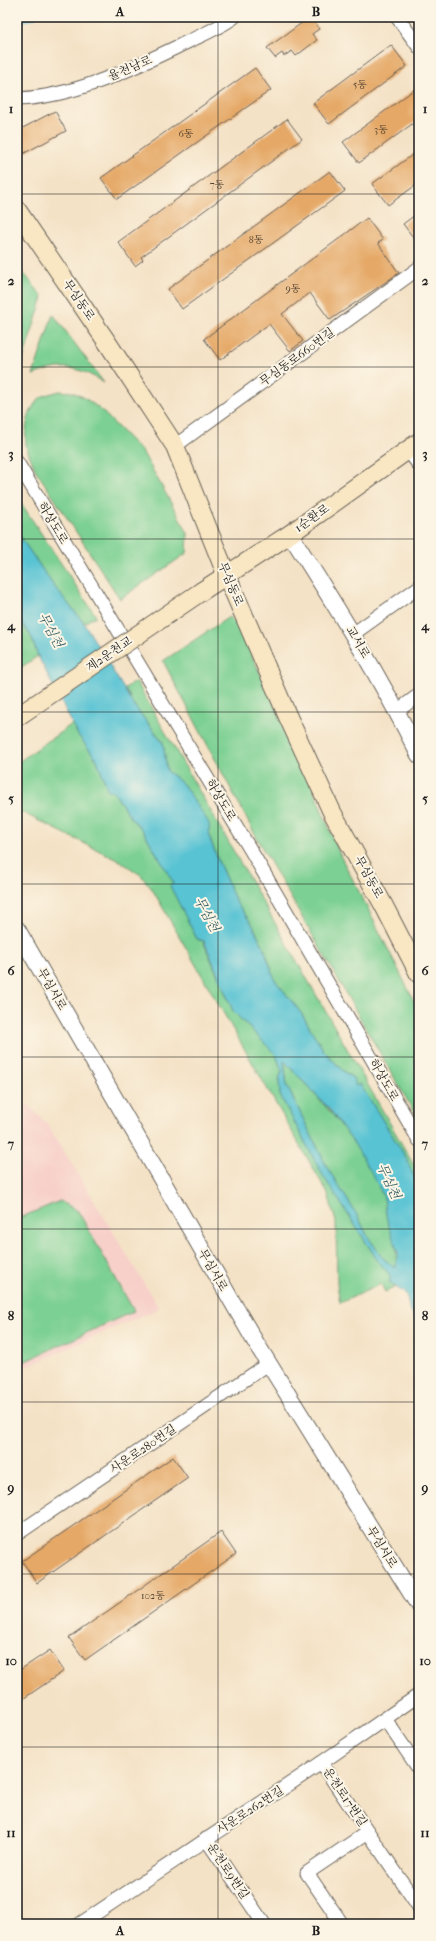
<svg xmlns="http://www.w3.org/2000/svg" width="436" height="1941" font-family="'IM FELL French Canon','Noto Serif KR',serif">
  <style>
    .built { fill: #f7d0c9 }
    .green { fill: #7cd093; stroke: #4c7658 }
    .water { fill: #58c3d3; stroke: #3a7078; fill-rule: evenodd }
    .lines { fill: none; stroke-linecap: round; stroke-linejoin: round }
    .stream { stroke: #58c3d3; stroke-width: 4 }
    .building { fill: #e5a866 }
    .minor-casing { stroke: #686158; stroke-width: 15 }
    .tertiary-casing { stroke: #686158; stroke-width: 18 }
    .secondary-casing { stroke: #686158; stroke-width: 20 }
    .minor { stroke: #fff; stroke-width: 13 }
    .tertiary { stroke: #fff; stroke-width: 16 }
    .secondary { stroke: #f9e7c3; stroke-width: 18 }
    .secondary-bridge-casing { stroke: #686158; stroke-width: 20; stroke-linecap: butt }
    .secondary-bridge { stroke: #f9e7c3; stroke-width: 18 }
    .grid { fill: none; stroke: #1c1c1c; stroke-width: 1; stroke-opacity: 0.55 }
    .labels { text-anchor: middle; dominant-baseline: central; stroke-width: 4; stroke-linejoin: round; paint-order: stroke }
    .number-label { font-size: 10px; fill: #4e3f2e }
    .street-label { font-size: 12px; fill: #1c1c1c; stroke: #fcf5e5 }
    .water-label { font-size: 13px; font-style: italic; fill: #345f65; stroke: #fcf5e5 }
    .neatline { fill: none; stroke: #1c1c1c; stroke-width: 1.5 }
    .grid-label { font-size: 13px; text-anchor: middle; font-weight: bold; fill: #1c1c1c }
  </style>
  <rect width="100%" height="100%" fill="#fcf5e5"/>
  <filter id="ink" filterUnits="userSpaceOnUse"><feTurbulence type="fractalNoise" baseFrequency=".025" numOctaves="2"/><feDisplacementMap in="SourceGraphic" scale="8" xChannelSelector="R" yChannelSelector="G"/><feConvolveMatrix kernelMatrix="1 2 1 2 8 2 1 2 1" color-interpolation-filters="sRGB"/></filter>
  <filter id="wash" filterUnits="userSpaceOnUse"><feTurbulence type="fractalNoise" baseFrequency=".012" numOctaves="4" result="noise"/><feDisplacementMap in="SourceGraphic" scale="16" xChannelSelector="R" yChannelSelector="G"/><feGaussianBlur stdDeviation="0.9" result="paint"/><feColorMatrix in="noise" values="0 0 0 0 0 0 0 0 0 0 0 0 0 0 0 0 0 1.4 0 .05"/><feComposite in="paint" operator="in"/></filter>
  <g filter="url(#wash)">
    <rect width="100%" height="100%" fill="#f4e2c6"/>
    <!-- built -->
    <polygon class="built" points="17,1094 48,1125 159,1308 17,1371"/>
    <!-- green -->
    <g class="green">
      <polygon points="17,265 43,297 17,378"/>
      <path d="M53 314 104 383C78 366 63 363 33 375Z"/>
      <path d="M60 391 72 392 85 398 101 410 143 453 188 533 187 553 120 599 35 469C32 461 28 453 26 445 24 431 28 408 40 398 45 394 54 393 60 391Z"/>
      <polygon points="17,497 96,616 84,623 53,585 17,532"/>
      <polygon points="17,617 31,636 38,656 17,670"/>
      <polygon points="229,617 238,625 311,784 340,855 366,905 419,1011 419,1121 260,844 163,661"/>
      <polygon points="136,681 419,1174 419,1188 405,1156 360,1084 356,1086 353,1078 343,1071 324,1051 301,1013 275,980 264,948 252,924 236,902 219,863 210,839 208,823 183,784 167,771 163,742 133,704 125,688"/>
      <polygon points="72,724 78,735 97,760 102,774 113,791 131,818 144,832 173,882 171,886 197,939 203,941 233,1011 276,1055 282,1071 279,1079 280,1095 322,1174 378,1261 391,1275 390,1283 396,1287 385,1292 381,1284 340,1303 337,1284 336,1222 328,1194 152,889 141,875 120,861 17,810 17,763"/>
      <path d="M284 1060C320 1101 365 1145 384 1197 386 1205 385 1214 388 1221 393 1240 399 1248 395 1268L383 1258 368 1237 357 1215 328 1169 287 1086Z"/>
      <polygon points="60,1201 78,1211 134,1311 17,1365 17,1219"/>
    </g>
    <!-- water -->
    <path class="water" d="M17 532 53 585 84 623 133 704 163 743 167 771 183 784 209 823 210 839 219 863 236 902 252 924 264 948 275 980 301 1013 324 1051 343 1071 353 1078 356 1086 360 1084 405 1156 419 1188V1326L410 1310 406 1294 390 1283V1275L378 1261 322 1174 280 1095 279 1079 282 1071 276 1055 233 1011 204 941 197 939 170 886 173 882 144 832 131 818 113 791H108L97 760 78 735 38 656 31 636 17 617ZM284 1061 330 1110 355 1145 374 1177 384 1198 387 1220 398 1254 395 1268 383 1258 368 1237 357 1215 328 1169 287 1086Z"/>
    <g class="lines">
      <!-- stream -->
      <polyline class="stream" points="17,21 34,17"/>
    </g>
    <g id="blocks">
      <!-- building -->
      <g class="building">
        <polygon points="310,17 319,29 312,34 317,40 296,56 292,51 284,56 282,53 275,58 267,48"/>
        <polygon points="391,45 407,66 329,124 313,103"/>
        <polygon points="255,68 271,90 117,199 101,178"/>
        <polygon points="419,86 419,119 359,163 343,142"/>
        <polygon points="55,111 66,131 17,157 17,131"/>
        <polygon points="287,119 302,139 141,257 143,260 135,266 118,242"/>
        <polygon points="419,150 419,183 388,205 372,184"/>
        <polygon points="330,171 345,191 182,309 168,289"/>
        <polygon points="419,212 419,245 403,224"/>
        <polygon points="367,218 383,240 378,243 399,273 330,320 310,293 282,314 303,341 290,351 269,324 220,360 204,339"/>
        <polygon points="173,1457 188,1478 37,1583 22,1561"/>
        <polygon points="221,1532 236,1554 85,1660 69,1638"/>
        <polygon points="50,1650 64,1671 17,1703 17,1672"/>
      </g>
    </g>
  </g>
  <g filter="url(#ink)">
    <use href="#blocks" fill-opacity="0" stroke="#686158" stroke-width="1"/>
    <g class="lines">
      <defs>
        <g id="minor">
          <polyline points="397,17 419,47"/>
          <path d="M17 99C74 97 129 70 179 46 197 37 218 29 234 17"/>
          <polyline points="175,446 419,268"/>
          <polyline points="408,450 419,465"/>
          <polyline points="17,462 250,849 419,1140"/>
          <polyline points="353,634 419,587"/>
          <polyline points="397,711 419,695"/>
          <polyline points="17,1534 268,1364"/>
          <polyline points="385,1719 419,1769"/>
          <polyline points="321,1763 419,1907"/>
          <polyline points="206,1839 264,1924"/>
          <polyline points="80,1924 321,1763 419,1695"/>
          <polyline points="342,1924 307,1873 368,1832"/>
        </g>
        <g id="tertiary">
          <path d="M290 534C336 606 381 678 419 755"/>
          <polyline points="17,929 256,1343 419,1606"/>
        </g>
        <g id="secondary">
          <polyline points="17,210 107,342 175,446 226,574 288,717 332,812 384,906 419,974"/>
          <polyline points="202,591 290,534 419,442"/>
        </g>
      </defs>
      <!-- minor casing -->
      <use href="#minor" class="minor-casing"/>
      <!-- tertiary casing -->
      <use href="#tertiary" class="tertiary-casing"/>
      <!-- secondary casing -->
      <use href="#secondary" class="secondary-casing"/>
      <!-- minor -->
      <use href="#minor" class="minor"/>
      <!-- tertiary -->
      <use href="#tertiary" class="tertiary"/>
      <!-- secondary -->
      <use href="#secondary" class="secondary"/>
      <defs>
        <polyline id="secondary-bridge" points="17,717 202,591"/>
      </defs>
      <!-- secondary-bridge casing -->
      <use href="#secondary-bridge" class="secondary-bridge-casing"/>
      <!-- secondary-bridge -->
      <use href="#secondary-bridge" class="secondary-bridge"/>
    </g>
  </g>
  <!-- grid -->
  <path class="grid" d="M218 17V1924M17 194H419M17 367H419M17 539H419M17 712H419M17 884H419M17 1057H419M17 1229H419M17 1402H419M17 1574H419M17 1747H419"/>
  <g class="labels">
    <!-- number labels -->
    <g class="number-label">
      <text x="360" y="85">5동</text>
      <text x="381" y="130">3동</text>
      <text x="186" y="134">6동</text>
      <text x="217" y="185">7동</text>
      <text x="256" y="240">8동</text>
      <text x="293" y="289">9동</text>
      <text x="153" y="1596">102동</text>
    </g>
    <!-- street labels -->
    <g class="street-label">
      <text transform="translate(130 68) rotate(-23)">율천남로</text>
      <text transform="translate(79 300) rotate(56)">무심동로</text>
      <text transform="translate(297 357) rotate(-36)">무심동로660번길</text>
      <text transform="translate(312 518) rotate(-35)">1순환로</text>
      <text transform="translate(53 523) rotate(59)">하상도로</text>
      <text transform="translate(231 584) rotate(67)">무심동로</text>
      <text transform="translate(358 642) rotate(60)">교서로</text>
      <text transform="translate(109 654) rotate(-34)">제2운천교</text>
      <text transform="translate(221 800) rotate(59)">하상도로</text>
      <text transform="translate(369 877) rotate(61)">무심동로</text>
      <text transform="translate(52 989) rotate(60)">무심서로</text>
      <text transform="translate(384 1080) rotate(60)">하상도로</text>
      <text transform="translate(213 1270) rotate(60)">무심서로</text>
      <text transform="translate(143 1449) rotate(-34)">사운로280번길</text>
      <text transform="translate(382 1547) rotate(58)">무심서로</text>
      <text transform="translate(345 1797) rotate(56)">운천로17번길</text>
      <text transform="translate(250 1810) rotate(-33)">사운로262번길</text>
      <text transform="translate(228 1871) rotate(56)">운천로9번길</text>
    </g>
    <!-- water labels -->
    <g class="water-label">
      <text transform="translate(51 630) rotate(61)">무심천</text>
      <text transform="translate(207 914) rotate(61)">무심천</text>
      <text transform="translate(389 1181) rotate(65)">무심천</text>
    </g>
  </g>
  <!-- margin -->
  <rect width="436" height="1941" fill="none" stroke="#fcf5e5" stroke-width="44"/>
  <rect x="22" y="22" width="392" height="1897" class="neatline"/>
  <g class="grid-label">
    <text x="120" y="16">A</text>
    <text x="316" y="16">B</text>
    <text x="11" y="113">1</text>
    <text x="425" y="113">1</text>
    <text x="11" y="285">2</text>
    <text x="425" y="285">2</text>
    <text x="11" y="458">3</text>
    <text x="425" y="458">3</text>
    <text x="11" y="630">4</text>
    <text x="425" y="630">4</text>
    <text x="11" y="803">5</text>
    <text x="425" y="803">5</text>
    <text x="11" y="975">6</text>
    <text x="425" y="975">6</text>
    <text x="11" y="1148">7</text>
    <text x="425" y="1148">7</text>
    <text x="11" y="1320">8</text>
    <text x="425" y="1320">8</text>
    <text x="11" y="1492">9</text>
    <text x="425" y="1492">9</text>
    <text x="11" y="1665">10</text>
    <text x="425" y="1665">10</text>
    <text x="11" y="1837">11</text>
    <text x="425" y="1837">11</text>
    <text x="120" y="1935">A</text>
    <text x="316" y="1935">B</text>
  </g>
</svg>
